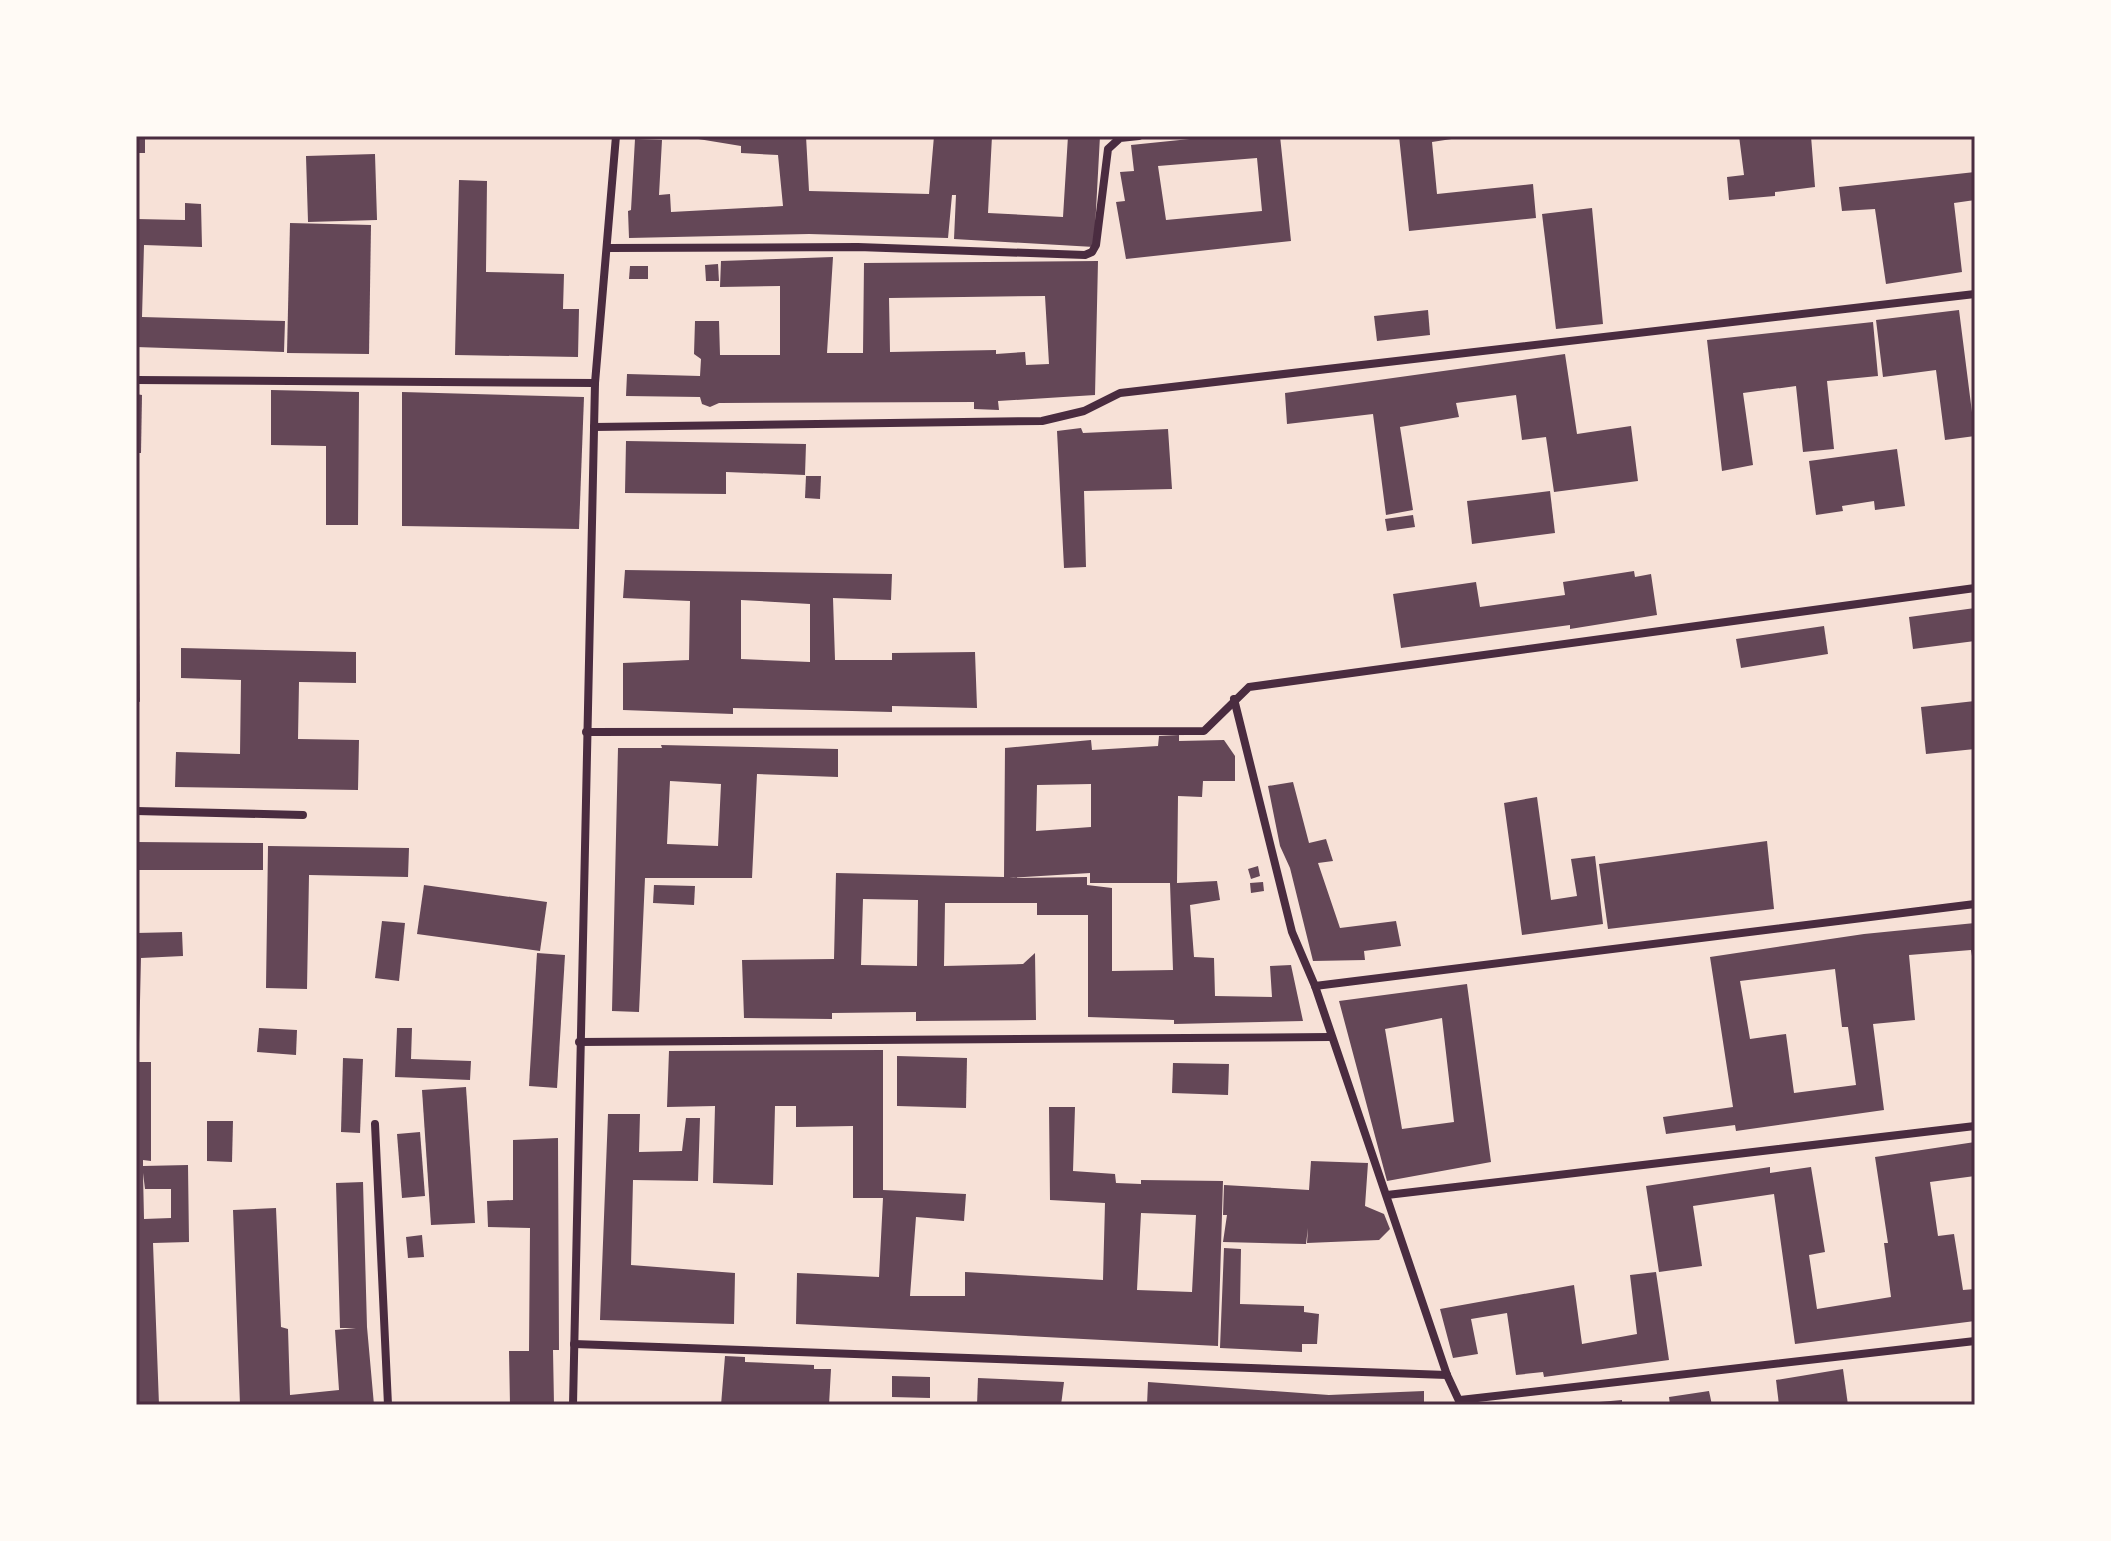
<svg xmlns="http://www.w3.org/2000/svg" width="2111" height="1541" font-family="'Open Sans',sans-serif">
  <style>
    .building { fill: #644757; fill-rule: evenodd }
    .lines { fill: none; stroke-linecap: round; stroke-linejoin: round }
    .minor { stroke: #4a2c40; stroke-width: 8 }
    .neatline { fill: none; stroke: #4a2c40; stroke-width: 3 }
  </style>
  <rect width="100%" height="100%" fill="#f7e1d7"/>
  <!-- building -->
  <g class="building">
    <rect x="136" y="136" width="9" height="17"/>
    <polygon points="680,136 806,136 809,191 929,194 934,136 992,136 988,213 1063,217 1068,136 1100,136 1094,247 954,239 956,195 952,195 948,238 809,234 629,238 628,211 631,210 635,139 662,140 659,195 670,194 671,212 783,206 778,155 741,153 741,146"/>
    <path d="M1219 136H1280L1291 241 1126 259 1116 202 1125 201 1120 172 1134 171 1131 145ZM1257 158 1262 211 1166 220 1158 166Z"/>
    <polygon points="1399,136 1471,136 1432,142 1437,194 1533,184 1536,218 1409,231"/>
    <polygon points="1739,136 1811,136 1815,187 1775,192 1775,196 1729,200 1727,177 1744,175"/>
    <polygon points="375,154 377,220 308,222 306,156"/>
    <polygon points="1975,172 1975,200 1954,203 1962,272 1886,284 1875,209 1842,211 1839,187"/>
    <polygon points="459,180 487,181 486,272 564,274 563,309 579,309 578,357 455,355"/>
    <polygon points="185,203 201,204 202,247 144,245 142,317 285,321 284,352 136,347 136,219 185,220"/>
    <polygon points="1592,208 1603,324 1556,329 1542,214"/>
    <polygon points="290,223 371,225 369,354 287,353"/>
    <path d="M833 257 827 353H863L864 263 1098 261 1095 395 998 401 999 410 974 409V402L719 403 710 407 702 404 700 397 626 396 627 374 700 376 701 359 694 354 695 321H719L720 355H780V286L720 287 721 261ZM1045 296 1049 364 1026 365 1025 352 996 354V350L890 352 889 298Z"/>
    <polygon points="718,264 719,281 706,281 705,265"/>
    <polygon points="630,266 648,266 648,279 629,279"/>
    <polygon points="1428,310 1430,335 1377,341 1374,316"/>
    <polygon points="1959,310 1975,436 1945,440 1936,370 1883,377 1876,320"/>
    <polygon points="1873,322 1878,376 1827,381 1834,449 1803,452 1796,386 1743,393 1753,465 1722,471 1707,340"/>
    <polygon points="1565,354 1577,434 1631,426 1638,481 1554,492 1546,437 1522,440 1516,395 1456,403 1459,417 1400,427 1413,510 1386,515 1373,414 1287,424 1285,393"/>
    <polygon points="271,390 359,392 358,525 326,525 326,446 271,445"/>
    <polygon points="402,392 584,397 579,529 402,526"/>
    <polygon points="136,394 142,395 141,453 136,453"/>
    <polygon points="1081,428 1083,433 1168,429 1172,489 1084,491 1086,567 1064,568 1057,431"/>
    <polygon points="626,441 806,444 805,475 726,472 726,494 625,493"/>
    <polygon points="1897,449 1905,506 1875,510 1874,501 1842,506 1843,511 1816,515 1809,461"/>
    <polygon points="806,476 821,476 820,499 805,498"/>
    <polygon points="1550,491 1555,533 1472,544 1467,501"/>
    <polygon points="1413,515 1415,527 1387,531 1385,519"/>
    <polygon points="136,563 139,563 140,702 136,701"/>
    <path d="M625 570 892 574 891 600 833 598 835 660H892V653L975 652 977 708 892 706V712L733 708V714L623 710V663L689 660 690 601 623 598ZM741 600 810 604V662L741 659Z"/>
    <polygon points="1634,571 1635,577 1651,574 1657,615 1570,629 1570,625 1401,648 1393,594 1476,582 1480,607 1565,595 1563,582"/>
    <polygon points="1975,608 1975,641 1913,649 1909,617"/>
    <polygon points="1824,626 1828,654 1741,668 1736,639"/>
    <polygon points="181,648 356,652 356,683 299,682 298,739 359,740 358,790 175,787 176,752 240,754 241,680 181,678"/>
    <polygon points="1975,701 1975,749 1926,754 1921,707"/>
    <path d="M1179 735V741L1224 740 1235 756V781H1203L1202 797 1178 796 1177 883 1217 881 1220 900 1190 905 1194 957 1214 958 1215 996 1272 997 1270 966 1291 965 1303 1021 1174 1024V1020L1088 1017V915H1037V903H945L944 966 1023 964 1035 953 1036 1020 916 1021V1012L832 1013V1019L744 1018 742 960 834 959 836 873 1004 877 1005 748 1091 740 1092 750 1158 746 1159 736ZM1091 784V827L1036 831 1037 785ZM1090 873V883H1170L1173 970 1112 971V888L1087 885V877L1009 878ZM863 899 918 900 917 966 861 965Z"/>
    <path d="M661 745 838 749V777L757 774 752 878H645L639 1012 612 1011 618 748H662ZM670 781 721 784 718 846 667 844Z"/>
    <polygon points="1293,782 1309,843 1326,839 1333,861 1318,863 1340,928 1396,921 1401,946 1364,951 1365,960 1313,961 1290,868 1280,846 1268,786"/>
    <polygon points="1537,797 1551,900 1577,896 1571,859 1595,856 1603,924 1522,935 1504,803"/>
    <polygon points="1767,841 1774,909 1608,929 1599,864"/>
    <polygon points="136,842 263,843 263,870 136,870"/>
    <polygon points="268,846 409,848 408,877 309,875 307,989 266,988"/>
    <polygon points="1258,866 1260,876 1251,879 1248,869"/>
    <polygon points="1263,882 1264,891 1251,893 1250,883"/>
    <polygon points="424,885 547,902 540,951 417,934"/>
    <polygon points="654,885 695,886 694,905 653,903"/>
    <polygon points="382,921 405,923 399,981 375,978"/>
    <path d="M1975 923V974L1971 950 1909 955 1915 1020 1873 1024 1884 1110 1736 1131 1735 1125 1666 1134 1663 1117 1733 1107 1710 957 1864 934ZM1835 969 1842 1027H1848L1856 1085 1794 1093 1786 1034 1750 1039 1740 981Z"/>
    <polygon points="182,932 183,956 141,958 139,1044 136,1044 136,933"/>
    <polygon points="537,953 565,955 557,1088 529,1086"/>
    <path d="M1467 984 1491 1162 1387 1181 1339 1001ZM1442 1018 1454 1122 1402 1129 1385 1029Z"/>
    <polygon points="259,1028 297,1030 296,1055 257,1052"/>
    <polygon points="397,1028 412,1028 411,1059 471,1061 470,1080 395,1077"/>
    <path d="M883 1050V1190L966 1194 964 1221 916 1217 910 1296H965V1272L1103 1280 1105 1203 1050 1200 1049 1107H1075L1073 1171 1115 1174 1116 1183 1141 1184V1180L1223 1181 1218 1346 796 1324 797 1273 879 1277 883 1198H853V1126L796 1127V1106H775L773 1185 713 1183 715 1106 667 1107 669 1051ZM1141 1213 1196 1215 1192 1292 1137 1290Z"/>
    <polygon points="897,1056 967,1058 966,1108 897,1106"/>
    <polygon points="343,1058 363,1059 360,1133 341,1132"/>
    <path d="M136 1062H151V1161L143 1160V1166L188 1165 189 1242 153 1243 159 1405H136ZM143 1173 145 1189H171V1218L144 1219Z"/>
    <polygon points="1173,1063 1229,1064 1228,1095 1172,1093"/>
    <polygon points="466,1087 475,1223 431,1225 422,1090"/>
    <polygon points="608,1114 640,1114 639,1152 682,1151 686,1118 700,1118 698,1181 633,1180 631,1265 735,1273 734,1324 600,1320"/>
    <polygon points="207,1121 233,1121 232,1162 207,1161"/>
    <polygon points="420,1132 425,1196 402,1198 397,1134"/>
    <polygon points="558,1138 559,1350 553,1350 554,1405 510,1405 509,1351 529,1351 530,1228 488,1227 487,1201 513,1200 513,1140"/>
    <polygon points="1975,1142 1975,1176 1930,1182 1938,1236 1954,1234 1963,1290 1975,1289 1975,1321 1795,1344 1774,1194 1693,1206 1702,1266 1659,1272 1646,1186 1770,1167 1770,1173 1811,1167 1825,1252 1809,1255 1817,1309 1891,1297 1884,1243 1888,1243 1875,1157"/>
    <polygon points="1311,1161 1368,1163 1365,1206 1384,1214 1390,1229 1379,1240 1307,1243 1308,1228 1306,1244 1223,1242 1227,1215 1223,1215 1224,1185 1309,1190"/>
    <polygon points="363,1182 367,1327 374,1405 240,1405 233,1210 276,1208 281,1327 288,1329 290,1395 339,1390 335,1330 356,1328 340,1328 336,1183"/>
    <polygon points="422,1235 424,1257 408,1258 406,1237"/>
    <polygon points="1224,1248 1241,1249 1240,1304 1304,1306 1304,1312 1319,1314 1317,1344 1302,1344 1302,1352 1220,1348"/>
    <polygon points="1656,1272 1669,1360 1544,1377 1543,1372 1516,1375 1507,1313 1471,1319 1478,1354 1453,1358 1440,1309 1574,1285 1582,1344 1637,1334 1630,1275"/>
    <polygon points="725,1356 745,1357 745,1362 814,1365 814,1369 831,1369 829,1405 721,1405"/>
    <polygon points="1843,1369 1848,1405 1779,1405 1776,1380"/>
    <polygon points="892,1376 930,1377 930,1398 892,1397"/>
    <polygon points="978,1378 1064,1382 1061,1405 977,1405"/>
    <polygon points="1148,1382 1329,1395 1424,1391 1424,1405 1147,1405"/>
    <polygon points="1709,1391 1712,1405 1670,1405 1669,1397"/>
    <polygon points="1622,1400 1622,1405 1588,1405 1588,1403"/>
  </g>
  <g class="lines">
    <!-- minor -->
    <g class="minor">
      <polyline points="608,248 858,247 1085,255 1092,252 1096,245 1108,149 1120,138 1139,136"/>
      <polyline points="136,380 595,383"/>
      <polyline points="594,427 1042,421 1084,411 1120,393 1975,294"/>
      <polyline points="1234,699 1292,932 1315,986 1447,1375 1461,1405"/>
      <polyline points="586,732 1204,731 1249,687 1975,588"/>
      <polyline points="136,811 303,815"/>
      <polyline points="1315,986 1975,904"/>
      <polyline points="579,1042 1330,1037"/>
      <polyline points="375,1124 388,1405"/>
      <polyline points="1387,1195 1975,1126"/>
      <polyline points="574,1344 1447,1375"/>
      <polyline points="1460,1400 1975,1341"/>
      <polyline points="573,1405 595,383 616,136"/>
    </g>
  </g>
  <!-- border -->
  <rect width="2111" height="1541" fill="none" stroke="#fffaf5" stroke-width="276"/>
  <rect x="138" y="138" width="1835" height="1265" class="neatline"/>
</svg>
